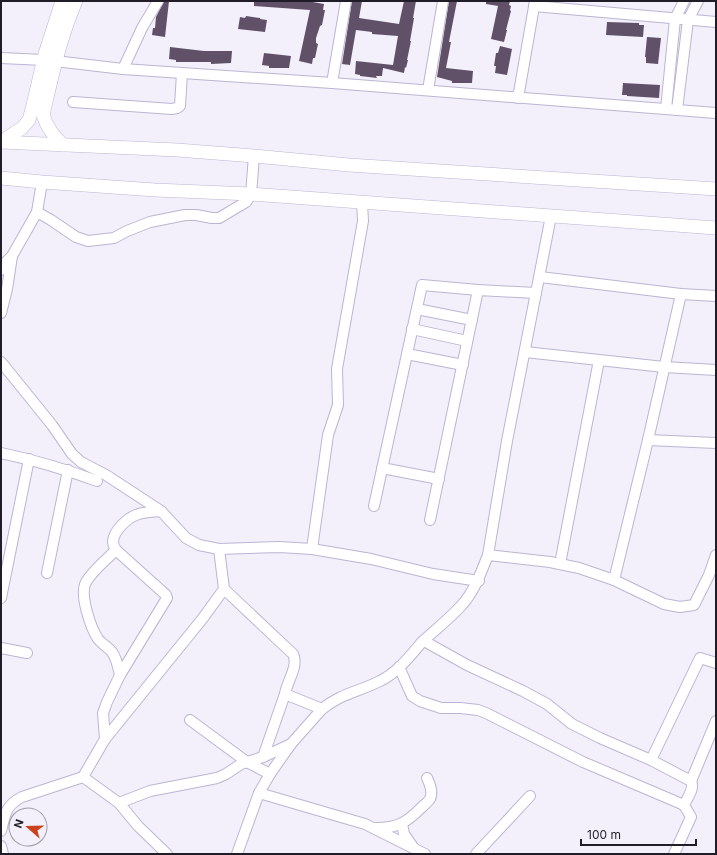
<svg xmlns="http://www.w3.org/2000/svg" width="717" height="855" font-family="Inter,sans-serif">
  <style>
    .building { fill: #615168 }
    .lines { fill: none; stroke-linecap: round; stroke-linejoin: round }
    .minor-casing { stroke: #bcb5d2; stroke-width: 12 }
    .major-casing { stroke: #bcb5d2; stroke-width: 14 }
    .minor { stroke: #fff; stroke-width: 10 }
    .major { stroke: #fff; stroke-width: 13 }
  </style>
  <rect width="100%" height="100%" fill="#f3f0fc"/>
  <!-- building -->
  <g class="building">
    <polygon points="164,1 169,1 165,37 152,35 153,28 155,28 156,17"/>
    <polygon points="254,1 307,1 324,4 323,10 325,10 322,25 320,26 316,38 316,43 318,44 315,58 313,58 312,64 299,61 310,10 254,6"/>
    <polygon points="352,1 362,1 359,18 399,24 404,1 416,1 413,18 414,18 410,41 411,41 407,60 408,60 406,68 405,67 404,73 383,68 382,76 376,76 377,78 360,76 360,75 355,74 356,61 393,65 398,36 372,34 372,32 356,30 350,65 342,64"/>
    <polygon points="449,1 457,1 449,42 451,42 446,68 473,71 472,83 452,83 452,81 437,77"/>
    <polygon points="486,1 510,1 509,5 511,6 510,10 511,11 506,30 507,30 504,42 491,39 498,6 486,4"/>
    <polygon points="246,16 260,18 260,19 267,20 265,32 238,29 240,17 245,18"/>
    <polygon points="607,22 639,23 639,25 644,25 643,37 606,35"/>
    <polygon points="647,37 661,38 658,64 646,63 646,57 645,57"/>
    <polygon points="500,46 512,49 507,75 495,73 496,66 494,66 496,53 498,53"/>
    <polygon points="170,47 204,51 232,51 231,63 211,64 211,62 176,62 176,60 169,59"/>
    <polygon points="264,53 291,56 289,68 269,68 269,66 262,65"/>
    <polygon points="623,83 660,85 659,98 627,96 627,95 622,95"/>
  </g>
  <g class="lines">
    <defs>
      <g id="minor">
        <polyline points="534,6 716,22"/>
        <polyline points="1,58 44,60"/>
        <polyline points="55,61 123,69 332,83 716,113"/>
        <polyline points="123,69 142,28 158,1"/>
        <polyline points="332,83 346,1"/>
        <polyline points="428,90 443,1"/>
        <polyline points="518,98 535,1"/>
        <polyline points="73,102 172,109 177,108 180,106 182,73"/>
        <polyline points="666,109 675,19 684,1"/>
        <polyline points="677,110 688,20 698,1"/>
        <polyline points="37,212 51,220 76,237 88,241 114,238 127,231 150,222 185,215 196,215 212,218 219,218 246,202 251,194 254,156"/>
        <polyline points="1,270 5,263 12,256"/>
        <polyline points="540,277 681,294 716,296"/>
        <polyline points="417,309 472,320"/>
        <polyline points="1,313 7,289 12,256 37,212 42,182"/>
        <polyline points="412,329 467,341"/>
        <polyline points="525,352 664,367 716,370"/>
        <polyline points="407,354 463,365"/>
        <polyline points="1,362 52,425 72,454 81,462 106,475 161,511 186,538 199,545 219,549 279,547 312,549 371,559 433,574 479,581"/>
        <polyline points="648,440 716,443"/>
        <path d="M1 453C34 460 65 469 97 481"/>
        <polyline points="382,468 439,479"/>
        <polyline points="374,506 422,285 478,290"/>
        <polyline points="430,520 478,290 536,293"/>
        <polyline points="312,549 328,435 338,405 337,369 363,221 362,203"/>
        <path d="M116 550C106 560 93 570 86 582 79 595 91 628 98 639 102 644 108 647 112 652 117 659 118 667 120 675"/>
        <polyline points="488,555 507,441 551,216"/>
        <polyline points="560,564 599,360"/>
        <polyline points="47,573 68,470"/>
        <polyline points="614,580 648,440 681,294"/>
        <path d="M224 589 293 654C299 666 287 681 285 694"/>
        <polyline points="1,598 29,459"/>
        <path d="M424 641 467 665 523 691 547 704 572 724 600 738 651 760 691 781C695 789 687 798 684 805L691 817 674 854"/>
        <polyline points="1,648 27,653"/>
        <polyline points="399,667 412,696 420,701 441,708 460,708 478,710 486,713 583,762 684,805"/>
        <polyline points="190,720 247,762 270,774"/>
        <path d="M105 739 103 713 107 702 120 675 167 598 166 595 116 550C114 547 113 544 113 541 114 531 126 519 136 515 144 512 152 512 161 511"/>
        <polyline points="263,757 291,744 322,709"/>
        <polyline points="651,760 700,658 716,663"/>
        <polyline points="83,777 105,739 203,618 224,589 219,549"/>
        <polyline points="691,781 716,721"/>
        <polyline points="259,793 365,824 425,854"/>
        <polyline points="119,803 138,826 167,854"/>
        <polyline points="402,824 404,834 413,847"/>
        <path d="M376 828C397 828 406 823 421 808 423 806 428 802 430 799 433 793 430 784 427 778"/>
        <path d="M1 831C5 814 6 805 22 797L83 777 119 803 150 791 217 778 226 774 241 764 263 757 285 694 322 709C342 693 358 692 380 681 397 673 410 656 422 642 435 630 449 619 461 606 474 592 481 573 488 555L550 562 579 568 614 580 664 604 680 607 694 605 709 575 716 555"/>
        <polyline points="1,846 3,854"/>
        <polyline points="237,854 259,793 270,774 291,744"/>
        <polyline points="476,854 530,796"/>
      </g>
      <g id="major">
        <polyline points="1,142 177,150 254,156 349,165 716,189"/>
        <polyline points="1,142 22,128 29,120 32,109 45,54 62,1"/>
        <path d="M63 145C54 136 47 128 43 115 52 76 60 38 76 1"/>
        <polyline points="1,178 42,182 155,190 251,194 716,228"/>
      </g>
    </defs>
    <!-- minor casing -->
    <use href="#minor" class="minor-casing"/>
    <!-- major casing -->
    <use href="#major" class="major-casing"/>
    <!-- minor -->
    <use href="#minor" class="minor"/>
    <!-- major -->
    <use href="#major" class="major"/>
  </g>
  <!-- border -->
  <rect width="717" height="855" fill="none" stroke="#201d28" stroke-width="4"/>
  <!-- north arrow -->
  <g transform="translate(28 827) rotate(290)"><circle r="19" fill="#f3f0fc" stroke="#9f9ca7"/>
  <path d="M0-3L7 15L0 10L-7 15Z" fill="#ca411a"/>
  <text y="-6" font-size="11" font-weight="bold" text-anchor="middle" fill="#201d28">N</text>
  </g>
  <!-- scale -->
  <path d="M581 839v6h115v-6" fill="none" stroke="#201d28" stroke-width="2"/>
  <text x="587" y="839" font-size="12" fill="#201d28" stroke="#f3f0fc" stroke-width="3" paint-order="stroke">100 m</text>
</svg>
